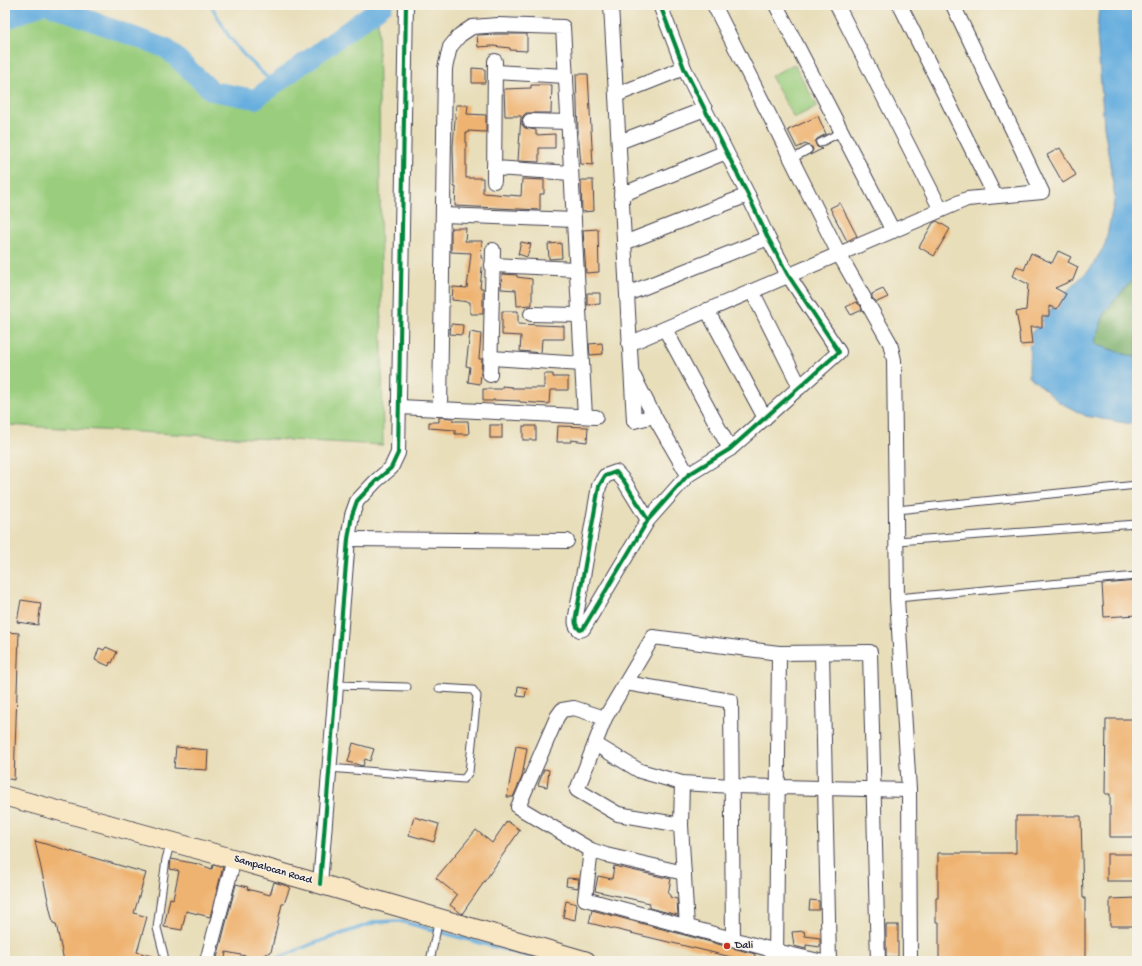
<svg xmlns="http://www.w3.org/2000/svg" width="1142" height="966" font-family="'Gochi Hand',sans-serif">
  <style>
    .green { fill: #9acd7d; stroke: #5e785c }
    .forest { fill: #7bb06c; stroke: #4e6954 }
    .water { fill: #68afdf; stroke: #45688d }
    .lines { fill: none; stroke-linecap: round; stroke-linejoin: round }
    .stream { stroke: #68afdf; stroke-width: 3.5 }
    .river { stroke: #68afdf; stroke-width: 20 }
    .building { fill: #efb371 }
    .lane-casing { stroke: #403e4e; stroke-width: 9 }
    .street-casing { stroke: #403e4e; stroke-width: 16 }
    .secondary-casing { stroke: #403e4e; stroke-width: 21 }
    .lane { stroke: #fff; stroke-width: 7 }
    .street { stroke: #fff; stroke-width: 14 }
    .secondary { stroke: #f9e7c3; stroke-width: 19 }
    .cycleway-casing { stroke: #f7f3e8; stroke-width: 6 }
    .cycleway { stroke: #00873e; stroke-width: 4 }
    .poi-dot { fill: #c8321e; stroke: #f7f3e8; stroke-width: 1.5 }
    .labels { text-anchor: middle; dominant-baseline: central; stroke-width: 3; stroke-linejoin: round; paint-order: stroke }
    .street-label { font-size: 11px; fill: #22223b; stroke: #f7f3e8 }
    .poi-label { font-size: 11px; fill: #22223b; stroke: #f7f3e8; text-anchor: start }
  </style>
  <rect width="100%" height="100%" fill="#f7f3e8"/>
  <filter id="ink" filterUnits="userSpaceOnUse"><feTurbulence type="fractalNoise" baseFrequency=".025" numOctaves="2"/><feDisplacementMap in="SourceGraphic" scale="8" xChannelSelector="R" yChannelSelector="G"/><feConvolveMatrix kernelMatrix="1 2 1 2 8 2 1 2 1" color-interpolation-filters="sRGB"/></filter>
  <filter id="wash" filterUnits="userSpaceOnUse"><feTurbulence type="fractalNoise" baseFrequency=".012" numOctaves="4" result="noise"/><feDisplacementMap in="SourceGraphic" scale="16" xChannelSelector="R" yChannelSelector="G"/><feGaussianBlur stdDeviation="0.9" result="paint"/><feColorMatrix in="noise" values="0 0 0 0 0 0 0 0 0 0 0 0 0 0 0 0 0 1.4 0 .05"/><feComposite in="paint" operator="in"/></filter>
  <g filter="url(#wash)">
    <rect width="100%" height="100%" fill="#e8deba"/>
    <!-- green -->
    <g class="green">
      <polygon points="42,5 48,5 167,49 212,91 255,99 378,8 383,445 5,425 5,20"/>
      <polygon points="794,64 817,106 794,118 771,76"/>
    </g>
    <!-- forest -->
    <polygon class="forest" points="1137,274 1137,358 1094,344 1105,312"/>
    <!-- water -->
    <polygon class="water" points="1099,5 1137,5 1137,274 1105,312 1094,344 1137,358 1137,425 1086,416 1059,402 1029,376 1030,335 1063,295 1091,268 1105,245 1115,197 1104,126 1097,33"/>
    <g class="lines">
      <!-- stream -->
      <g class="stream">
        <polyline points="211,5 228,35 243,54 275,85"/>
        <polyline points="271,961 312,944 376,922 400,921 546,961"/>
      </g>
      <!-- river -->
      <g class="river">
        <polyline points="49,5 167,49 212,91 255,99 383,5"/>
        <polyline points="5,20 41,5"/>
      </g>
    </g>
    <g id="blocks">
      <!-- building -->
      <g class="building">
        <polygon points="498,34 527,34 527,51 510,50 510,48 493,46 478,47 477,35"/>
        <polygon points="472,68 485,69 485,83 472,83"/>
        <polygon points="576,74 588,74 593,165 581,164 578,132"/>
        <polygon points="531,85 552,85 551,113 526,113 523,116 522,120 522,125 525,128 536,130 536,135 555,134 555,148 539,148 539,162 518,161 521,116 505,116 504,89 531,88"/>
        <polygon points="456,105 468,105 467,114 486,115 486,132 468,131 468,133 466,133 466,178 483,178 483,193 521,196 522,179 544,180 544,194 540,194 540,210 455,206 456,187 454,187 453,147"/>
        <polygon points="818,116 826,134 817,139 815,142 817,147 821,148 822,149 810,155 813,150 812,147 805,144 797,148 788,130"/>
        <polygon points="1060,148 1076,175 1063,183 1047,155"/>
        <polygon points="581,180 593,180 594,211 582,212"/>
        <polygon points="840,203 857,236 847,241 830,208"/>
        <polygon points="937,221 950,229 934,256 919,247 933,223"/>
        <polygon points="451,228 466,228 465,241 482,241 481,258 483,258 480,288 483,288 483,314 470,314 470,302 452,300 453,287 467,288 471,253 451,252"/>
        <polygon points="598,229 599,272 586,273 583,230"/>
        <polygon points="521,242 531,244 527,257 518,254"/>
        <polygon points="561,243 562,258 549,259 548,244"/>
        <polygon points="1058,251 1071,257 1068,262 1078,267 1073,280 1055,288 1066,294 1057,309 1049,306 1049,316 1042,316 1042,327 1030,327 1032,344 1020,345 1019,333 1020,333 1016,312 1026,310 1028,284 1012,276 1017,266 1024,270 1031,253 1052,263"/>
        <polygon points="502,274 517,275 517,277 532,279 532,305 517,306 516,290 501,289"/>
        <polygon points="883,289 888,297 877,302 872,298 872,294"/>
        <polygon points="587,293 600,293 600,304 587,305"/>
        <polygon points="856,302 861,306 862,310 851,315 846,307"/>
        <polygon points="502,311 518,311 518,324 564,326 564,339 542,339 541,353 520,351 521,336 502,335"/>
        <polygon points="451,324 463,325 462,335 450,334"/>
        <polygon points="470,332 481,334 479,359 482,359 480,384 468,382 470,367 466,366"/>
        <polygon points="602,343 603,354 590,355 589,344"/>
        <polygon points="544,374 553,374 553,377 568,377 568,390 550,390 549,404 520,402 520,401 493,400 493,401 483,401 483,389 502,389 502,386 512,387 512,388 544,388"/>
        <polygon points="439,417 453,418 453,421 468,421 469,434 455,434 455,430 429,428 429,422 439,422"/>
        <rect x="490" y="425" width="12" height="13"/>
        <rect x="523" y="426" width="13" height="14"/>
        <polygon points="558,426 588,427 587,442 571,440 571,442 557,442"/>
        <polygon points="1137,581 1137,615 1104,617 1102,584"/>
        <polygon points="21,600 41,603 38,625 17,622"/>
        <polygon points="5,632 19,633 14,780 5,778"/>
        <polygon points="106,647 117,652 112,663 110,662 109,666 95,660 99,648 104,650"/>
        <polygon points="518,686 527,688 525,697 517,696"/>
        <polygon points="1106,719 1137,719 1137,837 1110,837 1110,794 1105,794"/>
        <polygon points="353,743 374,749 370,761 365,759 363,766 348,762"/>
        <polygon points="516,746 527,748 522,777 513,797 507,797"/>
        <polygon points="176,747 208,750 207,770 174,768"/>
        <polygon points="544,769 549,770 547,787 538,785"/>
        <polygon points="1016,816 1081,816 1083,898 1085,898 1085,961 939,961 939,922 936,922 936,898 938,898 938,853 1016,853"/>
        <polygon points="414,817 439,824 434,842 409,835"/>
        <polygon points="507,821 520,830 462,914 450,905 457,895 436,878 476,830 492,843"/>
        <polygon points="35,841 146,873 134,913 147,917 137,952 159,958 159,961 64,961 56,924 53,923"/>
        <rect x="1107" y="854" width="30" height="27"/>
        <polygon points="171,859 198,864 212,869 213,865 223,867 210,917 186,911 182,930 164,927 170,898 173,899 179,871 170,869"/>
        <polygon points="614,866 671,879 668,894 670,894 670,897 677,899 678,915 649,908 650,903 595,891 598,876 612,879"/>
        <polygon points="567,878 579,879 578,888 566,886"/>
        <polygon points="274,882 290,887 284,904 282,904 271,952 256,958 226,952 225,959 217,958 236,884 248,887 247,889 270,895"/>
        <polygon points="1137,898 1137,926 1110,926 1110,899"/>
        <polygon points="810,900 819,901 819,910 809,910"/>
        <polygon points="566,901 577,904 575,920 563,917"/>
        <polygon points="592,910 755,954 754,961 748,961 589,923"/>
        <rect x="886" y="925" width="12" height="32"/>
        <polygon points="804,931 805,936 820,938 820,947 806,945 806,949 794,946 792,932"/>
      </g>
    </g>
  </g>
  <g filter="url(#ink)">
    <use href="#blocks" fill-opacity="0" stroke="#403e4e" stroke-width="1"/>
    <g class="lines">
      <defs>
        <g id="lane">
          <polyline points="820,143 841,132"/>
          <polyline points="792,159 808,150"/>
          <polyline points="897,510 1137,485"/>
          <polyline points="897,541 1137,524"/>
          <polyline points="897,598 1137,576"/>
          <polyline points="336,685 407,687"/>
          <polyline points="329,768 464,779 469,772 477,696 473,690 439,688"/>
          <polyline points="164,961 164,955 157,928 166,859 171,842"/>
          <polyline points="430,961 439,919"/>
        </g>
        <g id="street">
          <polyline points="611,5 634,421 654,416"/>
          <polyline points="714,5 839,254 864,298"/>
          <polyline points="776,5 893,231"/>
          <polyline points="837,5 941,210"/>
          <polyline points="900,5 995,196"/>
          <polyline points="495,72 566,76"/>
          <polyline points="616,95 684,68"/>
          <polyline points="530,121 568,122"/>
          <polyline points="619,142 705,109"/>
          <polyline points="494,168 571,173"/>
          <polyline points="494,181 495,61"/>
          <polyline points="621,195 726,152"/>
          <polyline points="443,215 574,220"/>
          <polyline points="624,243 748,195"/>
          <polyline points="492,265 576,269"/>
          <polyline points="752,291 800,387"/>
          <polyline points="627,294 768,238"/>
          <polyline points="869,306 890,343 894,360 897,598 909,790 910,961"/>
          <polyline points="707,310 765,418"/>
          <polyline points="531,314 579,315"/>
          <polyline points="665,329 730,449"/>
          <polyline points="629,344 967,199 1042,192 953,5"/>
          <polyline points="491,358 582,364"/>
          <polyline points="490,375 493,250"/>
          <polyline points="634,377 654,416 688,475"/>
          <polyline points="400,407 596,417"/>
          <polyline points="440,409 445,68 450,47 460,35 472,27 498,25 563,27 585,416"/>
          <path d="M648 520 624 481 616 472 605 476 599 486 576 616C575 622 575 626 580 630L583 629 648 520 688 475 730 449 839 352 788 275 768 238 748 195 684 68 660 5"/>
          <polyline points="348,539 567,541"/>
          <polyline points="822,653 829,961"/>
          <polyline points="626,683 731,701 733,939"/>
          <polyline points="605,718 574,708 562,710 557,717 518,807 591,850 606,855 684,873"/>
          <polyline points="595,744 640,771 682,783 732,786 909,790"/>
          <polyline points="682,783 681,825 687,927"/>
          <polyline points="681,825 618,814 577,790 605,718 653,637 779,653 870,652 878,961"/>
          <polyline points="591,850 585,899 776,951 819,961"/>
          <polyline points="320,884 348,539 352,515 357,501 376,481 391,468 398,453 406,5"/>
          <polyline points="207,961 234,859"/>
          <polyline points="776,961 779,653"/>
        </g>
        <polyline id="secondary" points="5,796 234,859 586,961"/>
      </defs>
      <!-- lane casing -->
      <use href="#lane" class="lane-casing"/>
      <!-- street casing -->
      <use href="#street" class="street-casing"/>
      <!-- secondary casing -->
      <use href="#secondary" class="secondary-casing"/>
      <!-- lane -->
      <use href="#lane" class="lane"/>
      <!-- street -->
      <use href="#street" class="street"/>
      <!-- secondary -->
      <use href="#secondary" class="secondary"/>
      <defs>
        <g id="cycleway">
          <path d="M648 520 624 481 616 472 605 476 599 486 576 616C575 622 575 626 580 630L583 629 648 520 688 475 730 449 839 352 788 275 768 238 748 195 684 68 660 5"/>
          <polyline points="320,884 348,539 352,515 357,501 376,481 391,468 398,453 406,5"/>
        </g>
      </defs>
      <!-- cycleway casing -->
      <use href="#cycleway" class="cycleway-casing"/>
      <!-- cycleway -->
      <use href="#cycleway" class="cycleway"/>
    </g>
  </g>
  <!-- markers -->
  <circle class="poi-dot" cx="727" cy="946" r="4"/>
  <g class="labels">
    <!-- street labels -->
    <g class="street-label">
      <text transform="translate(273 870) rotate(16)">Sampalocan Road</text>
    </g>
    <!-- poi labels -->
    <g class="poi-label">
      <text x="735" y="946">Dali</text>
    </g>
  </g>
  <!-- margin -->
  <rect width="1142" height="966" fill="none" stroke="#f7f3e8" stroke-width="20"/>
</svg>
